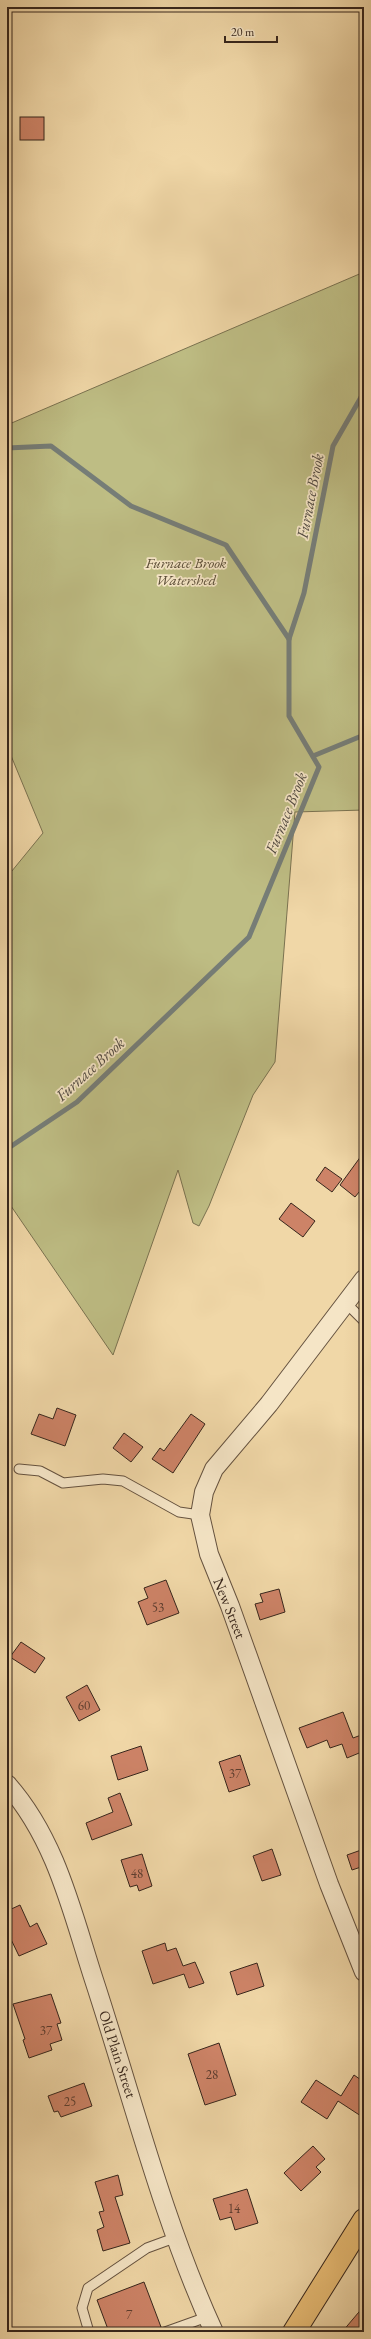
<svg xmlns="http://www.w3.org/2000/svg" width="371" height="2339" font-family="'EB Garamond',serif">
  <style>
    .green { fill: #bebd84; stroke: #7a7250 }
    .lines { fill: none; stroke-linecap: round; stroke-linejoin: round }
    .stream { stroke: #767d77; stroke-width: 5 }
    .building { fill: #cd8367; stroke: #37261c }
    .lane-casing { stroke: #65523f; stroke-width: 11 }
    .street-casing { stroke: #65523f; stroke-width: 20 }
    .primary-casing { stroke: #37261c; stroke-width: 24 }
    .lane { stroke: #f5e5c6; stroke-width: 9 }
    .street { stroke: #f5e5c6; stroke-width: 18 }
    .primary { stroke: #e8bc74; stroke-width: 22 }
    .labels { text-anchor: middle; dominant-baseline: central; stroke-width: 3.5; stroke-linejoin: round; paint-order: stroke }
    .number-label { font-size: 13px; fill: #5c3d2f }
    .park-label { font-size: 15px; font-style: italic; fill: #594c36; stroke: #f5e5c6 }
    .street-label { font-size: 15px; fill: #37261c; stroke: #f5e5c6 }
    .water-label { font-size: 16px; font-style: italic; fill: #514a42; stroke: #f5e5c6 }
  </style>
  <rect width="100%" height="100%" fill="#f0d7a7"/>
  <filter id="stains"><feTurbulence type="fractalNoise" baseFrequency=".005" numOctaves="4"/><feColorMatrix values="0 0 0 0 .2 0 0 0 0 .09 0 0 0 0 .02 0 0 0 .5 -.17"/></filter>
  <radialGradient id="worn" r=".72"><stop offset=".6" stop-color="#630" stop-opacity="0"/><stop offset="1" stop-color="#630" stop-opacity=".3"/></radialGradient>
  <!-- green -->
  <polygon class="green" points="364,272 364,810 295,812 275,1062 253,1095 209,1206 199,1226 193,1223 178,1170 113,1355 11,1206 7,1206 7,877 43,833 7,746 7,425"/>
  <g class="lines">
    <!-- stream -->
    <g class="stream">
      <polyline points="7,448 51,446 131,506 226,545 289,639"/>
      <polyline points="313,756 364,735"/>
      <polyline points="7,1149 77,1102 249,937 319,767 289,716 289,639 304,593 333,446 364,392"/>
    </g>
  </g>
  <!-- building -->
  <g class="building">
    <rect x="20" y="117" width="24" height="23"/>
    <polygon points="364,1152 364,1186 355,1197 340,1185"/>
    <polygon points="325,1167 342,1179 332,1192 316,1180"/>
    <polygon points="291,1203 315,1221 303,1237 279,1219"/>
    <polygon points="57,1408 76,1415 65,1446 31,1434 39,1414 53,1419"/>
    <polygon points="191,1414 205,1424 173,1473 152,1459 160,1448 164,1451"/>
    <polygon points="124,1433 143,1447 131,1462 113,1448"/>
    <polygon points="166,1580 179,1613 147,1625 138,1602 148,1598 144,1588"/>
    <polygon points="279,1589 285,1612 260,1620 255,1604 263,1602 260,1594"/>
    <polygon points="21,1642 45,1658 35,1673 10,1657"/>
    <polygon points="87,1685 100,1710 79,1721 66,1697"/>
    <polygon points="343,1712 353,1738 364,1734 364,1751 347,1758 342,1744 330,1748 327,1740 307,1748 299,1728"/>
    <polygon points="141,1746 148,1770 118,1780 111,1756"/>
    <polygon points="240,1755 250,1785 229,1792 219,1762"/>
    <polygon points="120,1793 132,1825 92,1840 86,1823 113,1812 108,1798"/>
    <polygon points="272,1849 281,1875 262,1881 253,1856"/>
    <polygon points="364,1849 364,1866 352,1870 347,1855"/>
    <polygon points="142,1854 152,1886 139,1891 137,1885 130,1887 121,1860"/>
    <polygon points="20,1905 30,1927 37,1923 47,1944 19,1956 7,1931 7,1911"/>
    <polygon points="165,1943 167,1951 176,1948 183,1966 195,1962 204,1983 189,1988 184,1974 153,1984 142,1951"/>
    <polygon points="257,1963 264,1986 237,1995 230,1972"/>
    <polygon points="51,1994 61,2023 57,2024 62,2040 50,2044 52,2050 29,2058 23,2040 25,2039 13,2004"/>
    <polygon points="219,2043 236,2095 205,2105 188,2054"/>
    <polygon points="354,2075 364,2082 364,2118 338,2101 327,2119 301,2102 316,2080 341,2096"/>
    <polygon points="84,2083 92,2106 61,2117 58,2111 54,2112 48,2096"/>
    <polygon points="313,2146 325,2159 316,2167 321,2172 301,2191 284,2173"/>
    <polygon points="118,2175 123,2195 115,2197 130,2243 103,2251 97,2230 104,2227 99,2212 104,2211 95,2182"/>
    <polygon points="247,2189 258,2223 235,2230 231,2217 220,2220 213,2199"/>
    <polygon points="144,2282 161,2327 148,2332 109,2332 97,2300"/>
    <polygon points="364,2306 364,2332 342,2332"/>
  </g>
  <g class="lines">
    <defs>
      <g id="lane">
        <polyline points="346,1303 364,1321"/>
        <polyline points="19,1469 40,1471 63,1483 103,1479 123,1481 179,1512 200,1515"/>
        <polyline points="89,2332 82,2308 88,2288 147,2248 177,2237"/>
        <polyline points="165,2332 207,2317"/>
      </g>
      <g id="street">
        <polyline points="364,1279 269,1404 214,1469 204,1492 200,1515 209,1554 230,1606 329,1884 364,1972"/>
        <path d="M7 1784C56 1839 72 1912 94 1980 132 2096 163 2221 214 2332"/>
      </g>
      <polyline id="primary" points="294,2332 364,2220"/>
    </defs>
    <!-- lane casing -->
    <use href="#lane" class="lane-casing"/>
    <!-- street casing -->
    <use href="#street" class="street-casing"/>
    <!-- primary casing -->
    <use href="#primary" class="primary-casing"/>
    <!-- lane -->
    <use href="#lane" class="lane"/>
    <!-- street -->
    <use href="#street" class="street"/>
    <!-- primary -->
    <use href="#primary" class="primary"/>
  </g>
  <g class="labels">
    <!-- number labels -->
    <g class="number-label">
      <text x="158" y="1607">53</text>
      <text x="84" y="1705">60</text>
      <text x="235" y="1773">37</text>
      <text x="137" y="1873">48</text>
      <text x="46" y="2030">37</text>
      <text x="212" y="2074">28</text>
      <text x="70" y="2101">25</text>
      <text x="234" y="2208">14</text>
      <text x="129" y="2314">7</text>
    </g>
    <!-- park labels -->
    <g class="park-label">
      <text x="186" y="562">Furnace Brook<tspan x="186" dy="17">Watershed</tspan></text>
    </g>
    <!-- street labels -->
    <g class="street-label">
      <text transform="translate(230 1608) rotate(68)">New Street</text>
      <text transform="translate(118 2054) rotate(72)">Old Plain Street</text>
    </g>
    <!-- water labels -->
    <g class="water-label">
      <text transform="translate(310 496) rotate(-79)">Furnace Brook</text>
      <text transform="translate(286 813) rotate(-68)">Furnace Brook</text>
      <text transform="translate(90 1069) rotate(-42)">Furnace Brook</text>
    </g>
  </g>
  <!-- margin -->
  <rect width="371" height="2339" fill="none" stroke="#f0d7a7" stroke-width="24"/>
  <rect x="8" y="8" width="355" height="2323" fill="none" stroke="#37261c" stroke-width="2"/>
  <rect x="12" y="12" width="347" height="2315" fill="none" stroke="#37261c"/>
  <!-- scale -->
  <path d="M225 36v6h52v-6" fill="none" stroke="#37261c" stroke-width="2"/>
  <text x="231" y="36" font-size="12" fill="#37261c" stroke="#f5e5c6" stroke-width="3" paint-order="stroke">20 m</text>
  <rect width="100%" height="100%" filter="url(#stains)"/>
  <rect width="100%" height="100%" fill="url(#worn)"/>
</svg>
